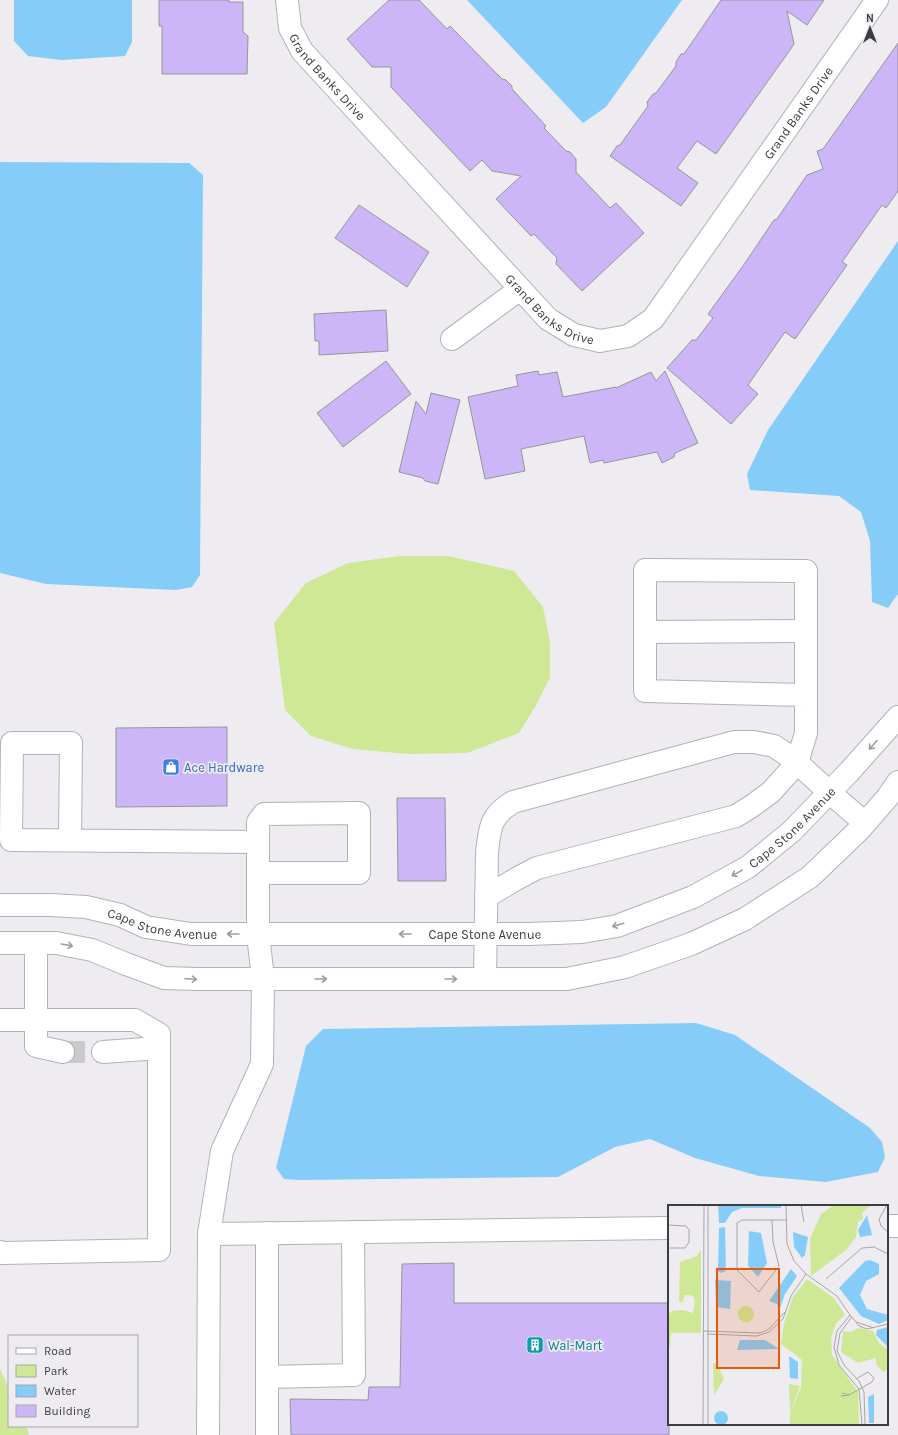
<svg xmlns="http://www.w3.org/2000/svg" width="898" height="1435" font-family="Karla,sans-serif">
  <style>
    .green { fill: #cfe895 }
    .water { fill: #85ccf9 }
    .building { fill: #cdb6f8; stroke: #969599 }
    .lines { fill: none; stroke-linecap: round; stroke-linejoin: round }
    .minor-tunnel { stroke: #cbc9cc; stroke-width: 22; stroke-dasharray: 22 11; stroke-linecap: butt }
    .minor-casing { stroke: #b2b1b5; stroke-width: 24 }
    .minor { stroke: #fff; stroke-width: 22 }
    .oneway { stroke: #9e9e9e }
    .labels { text-anchor: middle; dominant-baseline: central; stroke-width: 3.5; stroke-linejoin: round; paint-order: stroke }
    .street-label { font-size: 13px; fill: #3d3c3e; stroke: #eeecf0 }
    .shop-label { font-size: 13px; fill: #366cbe; stroke: #eeecf0; text-anchor: start }
    .culture-label { font-size: 13px; fill: #0d838f; stroke: #eeecf0; text-anchor: start }
    .inset-road { fill: none; stroke: #a7a6a9; stroke-width: 1 }
    .view { fill: #e8590c; fill-opacity: 0.15; stroke: #e8590c; stroke-width: 2 }
    .inset-edge { fill: none; stroke: #3d3c3e; stroke-width: 2 }
  </style>
  <rect width="100%" height="100%" fill="#eeecf0"/>
  <!-- green -->
  <g class="green">
    <polygon points="400,556 448,556 514,571 543,607 550,642 550,678 535,707 519,733 467,753 408,754 353,749 311,736 285,710 274,623 306,583 348,563"/>
    <polygon points="0,1369 9,1388 9,1426 26,1426 29,1435 0,1435"/>
  </g>
  <!-- water -->
  <g class="water">
    <polygon points="14,0 132,0 132,42 125,56 62,60 28,56 14,41"/>
    <polygon points="467,0 682,0 606,107 583,123"/>
    <polygon points="0,162 189,163 203,175 200,575 192,587 176,590 46,584 0,573"/>
    <polygon points="898,241 898,594 888,608 872,602 870,541 861,512 839,496 750,490 747,474 768,430"/>
    <polygon points="696,1023 735,1035 870,1128 882,1142 885,1157 878,1172 826,1182 759,1176 695,1158 650,1139 615,1147 558,1177 300,1180 284,1179 276,1168 306,1046 323,1029"/>
  </g>
  <!-- building -->
  <g class="building">
    <polygon points="159,0 229,0 229,2 243,2 243,32 248,36 247,74 162,74 162,26 159,26"/>
    <polygon points="389,0 419,0 447,29 450,26 502,79 506,80 512,86 512,89 546,126 544,128 566,151 570,152 576,159 576,172 610,208 616,203 644,233 582,291 556,264 557,258 534,234 531,236 496,199 521,176 492,171 482,160 470,171 391,87 391,67 372,67 347,39"/>
    <polygon points="721,0 824,0 807,25 787,11 794,44 790,50 716,154 697,141 677,168 698,183 681,206 610,156 617,146 620,145 648,106 647,102 653,94 656,93 676,66 676,62 681,54 684,54"/>
    <polygon points="898,43 898,191 886,208 882,205 842,262 847,265 795,339 785,332 748,385 758,394 731,424 667,368 692,340 696,340 713,318 708,314 743,266 774,220 777,219 807,175 823,169 817,151 823,149"/>
    <polygon points="359,205 429,252 407,287 335,238"/>
    <polygon points="386,310 388,351 319,355 319,341 315,341 314,314"/>
    <polygon points="386,361 411,394 343,447 317,413"/>
    <polygon points="538,371 539,375 557,372 563,397 616,387 616,388 651,372 656,381 665,371 698,443 675,453 674,457 662,463 657,452 604,463 603,460 590,463 584,436 521,449 525,471 485,479 468,397 518,386 516,375"/>
    <polygon points="431,393 460,400 438,484 425,481 423,478 399,472 416,401 426,414"/>
    <polygon points="227,727 227,806 116,807 116,728"/>
    <polygon points="397,798 445,798 446,881 398,881"/>
    <polygon points="454,1263 454,1303 669,1303 669,1435 291,1435 290,1399 368,1400 369,1387 400,1387 402,1264"/>
  </g>
  <g class="lines">
    <!-- minor-tunnel -->
    <polyline class="minor-tunnel" points="63,1052 103,1052"/>
    <defs>
      <g id="minor">
        <path id="s1" d="M287 0 290 28 302 51 548 319 574 335 600 341 628 336 653 319 877 0"/>
        <polyline points="452,339 520,289"/>
        <polyline points="645,632 806,631"/>
        <polyline points="70,840 71,743 12,743 11,840 258,842"/>
        <polyline points="486,897 516,879 537,868 736,816 752,806 771,792 797,763 806,733 806,571 645,570 645,691 806,695"/>
        <path id="s2" d="M0 905H51L86 907 120 915 146 927 191 934H529L582 932 617 926 693 897 748 867 792 831 849 772 898 717"/>
        <polyline points="0,943 56,943 92,950 126,964 164,978 196,979 567,979 625,967 691,944 745,919 810,877 860,829 887,798 898,782"/>
        <polyline points="36,943 36,1046 63,1052"/>
        <path d="M485 979 487 852C490 827 490 816 513 802L734 742H754L774 746 792 758 829 792 865 823"/>
        <polyline points="0,1020 135,1020 159,1034 159,1250 2,1253 0,1252"/>
        <polyline points="103,1052 159,1048"/>
        <polyline points="887,1226 898,1226"/>
        <polyline points="209,1234 222,1151 262,1064 263,979 258,934 258,822 264,814 359,813 359,873 258,873"/>
        <polyline points="267,1377 354,1375 353,1232"/>
        <polyline points="208,1435 209,1234 669,1228"/>
        <polyline points="267,1435 267,1233"/>
      </g>
    </defs>
    <!-- minor casing -->
    <use href="#minor" class="minor-casing"/>
    <!-- minor -->
    <use href="#minor" class="minor"/>
  </g>
  <!-- one-way arrows -->
  <defs><path id="oneway-shaft" d="M-6 0H5M1.5-3L5.5 0L1.5 3" fill="none" stroke-width="1.6" stroke-linecap="round" stroke-linejoin="round"/></defs>
  <g class="oneway">
    <use href="#oneway-shaft" transform="translate(873 745) rotate(132)"/>
    <use href="#oneway-shaft" transform="translate(737 873) rotate(151)"/>
    <use href="#oneway-shaft" transform="translate(618 925) rotate(164)"/>
    <use href="#oneway-shaft" transform="translate(233 934) rotate(180)"/>
    <use href="#oneway-shaft" transform="translate(405 934) rotate(180)"/>
    <use href="#oneway-shaft" transform="translate(67 945) rotate(10)"/>
    <use href="#oneway-shaft" transform="translate(191 979) rotate(3)"/>
    <use href="#oneway-shaft" transform="translate(321 979)"/>
    <use href="#oneway-shaft" transform="translate(451 979)"/>
  </g>
  <!-- icons -->
  <defs>
    <symbol id="shop-square" viewBox="-11 -11 22 22"><rect x="-9" y="-9" width="18" height="18" rx="4" fill="#3f7fe0" stroke="#eeecf0"/><path d="M-5-2.5h2.3a2.7 3.5 0 0 1 5.4 0H5L5.5 6h-11ZM-1.5-2.5h3a1.5 2.3 0 0 0-3 0Z" fill="#fff"/></symbol>
    <symbol id="building-square" viewBox="-11 -11 22 22"><rect x="-9" y="-9" width="18" height="18" rx="4" fill="#0f9aa8" stroke="#eeecf0"/><path d="M-4-6H4V6H1V3H-1V6H-4ZM-2.5-4.3h1.7v1.8h-1.7ZM.8-4.3h1.7v1.8H.8ZM-2.5-1h1.7V.8h-1.7ZM.8-1h1.7V.8H.8Z" fill="#fff"/></symbol>
  </defs>
  <g fill-rule="evenodd">
    <use href="#shop-square" x="161" y="757" width="20" height="20"/>
    <use href="#building-square" x="525" y="1335" width="20" height="20"/>
  </g>
  <g class="labels">
    <!-- street labels -->
    <g class="street-label">
      <text stroke="none"><textPath href="#s1" startOffset="90">Grand Banks Drive</textPath></text>
      <text stroke="none"><textPath href="#s1" startOffset="786">Grand Banks Drive</textPath></text>
      <text stroke="none"><textPath href="#s1" startOffset="414">Grand Banks Drive</textPath></text>
      <text stroke="none"><textPath href="#s2" startOffset="825">Cape Stone Avenue</textPath></text>
      <text stroke="none"><textPath href="#s2" startOffset="165">Cape Stone Avenue</textPath></text>
      <text stroke="none"><textPath href="#s2" startOffset="489">Cape Stone Avenue</textPath></text>
    </g>
    <!-- shop labels -->
    <g class="shop-label">
      <text x="184" y="767">Ace Hardware</text>
    </g>
    <!-- culture labels -->
    <g class="culture-label">
      <text x="548" y="1345">Wal-Mart</text>
    </g>
  </g>
  <!-- overview -->
  <g transform="translate(668 1205)">
    <rect width="220" height="220" fill="#eeecf0"/>
    <path d="M166 0H203L194 8 195 14 190 17 188 32 178 45 143 71 142 34 153 9ZM33 45V128H3L2 141H0V110L4 106 15 105 25 108 27 97 26 92 21 90H17L14 98 11 96 12 57 29 51ZM139 74 166 93 177 110 168 118 163 133 164 150 190 187 191 220 122 219V210L133 182 134 155 113 139 116 118 125 92ZM70 109a8 8 0 1 1 16 0a8 8 0 1 1-16 0ZM190 123 205 126 211 138 220 145V165L215 167 208 159V153L190 158 173 147 175 126 183 127ZM45 158H49L56 174 46 190ZM121 179 132 181 122 209Z" fill="#cfe895"/>
    <path d="M50 0H113V3H74L64 7 57 18H51ZM199 10 204 30 192 32 190 25ZM57 22 58 66 53 68 50 66 51 23ZM81 26 93 28 99 58 90 72 80 61ZM125 27 140 32 137 50 134 53 126 42ZM202 55 211 59V69L198 76 192 90 199 104 220 110V115L211 119 193 111 171 83 197 56ZM123 64 129 71 117 89 111 106 109 99 101 96ZM47 75 63 76 62 104 48 102ZM220 122V142L208 130 209 125ZM72 135H97L111 144 69 145ZM121 151 130 157V174L122 173ZM206 189V218H201L200 192ZM46 213a7 7 0 1 1 14 0a7 7 0 1 1-14 0Z" fill="#85ccf9"/>
    <path class="inset-road" d="M118 0 119 39 126 56 138 69 169 91 184 113M133 0 136 17M219 0 211 14 213 21 220 27M104 15 105 37 111 61 91 87 69 65V18L74 15H118M0 20 18 21 21 25V37L17 43H0M158 74 194 43 206 42 220 49M182 110 169 126 166 142 171 160 191 184 194 220M183 111 191 121 199 124 220 119M183 113 172 128 169 146 176 160 191 176 196 187 197 220M188 117 206 123M36 126 92 128 101 124 117 107M39 129 89 131 101 127 115 114 123 91 138 69M181 190 204 177 206 173 200 167 188 174M173 191 181 190 174 188M35 220 36 0M40 220V0"/>
    <path class="view" d="M49 64H111V163H49Z"/>
    <rect width="220" height="220" class="inset-edge"/>
  </g>
  <!-- legend -->
  <rect x="8" y="1335" width="130" height="92" fill="#eeecf0" stroke="#a7a6a9"/>
  <rect x="16" y="1348" width="20" height="6" fill="#ffffff" stroke="#a7a6a9"/>
  <text x="44" y="1355" font-size="12" fill="#3d3c3e">Road</text>
  <rect x="16" y="1365" width="20" height="12" fill="#cfe895" stroke="#a7a6a9"/>
  <text x="44" y="1375" font-size="12" fill="#3d3c3e">Park</text>
  <rect x="16" y="1385" width="20" height="12" fill="#85ccf9" stroke="#a7a6a9"/>
  <text x="44" y="1395" font-size="12" fill="#3d3c3e">Water</text>
  <rect x="16" y="1405" width="20" height="12" fill="#cdb6f8" stroke="#a7a6a9"/>
  <text x="44" y="1415" font-size="12" fill="#3d3c3e">Building</text>
  <!-- north arrow -->
  <g transform="translate(870 28)" stroke="#eeecf0" stroke-width="3" paint-order="stroke">
  <path d="M0-3L7 15L0 10L-7 15Z" fill="#3d3c3e"/>
  <text y="-6" font-size="11" font-weight="bold" text-anchor="middle" fill="#3d3c3e">N</text>
  </g>
</svg>
